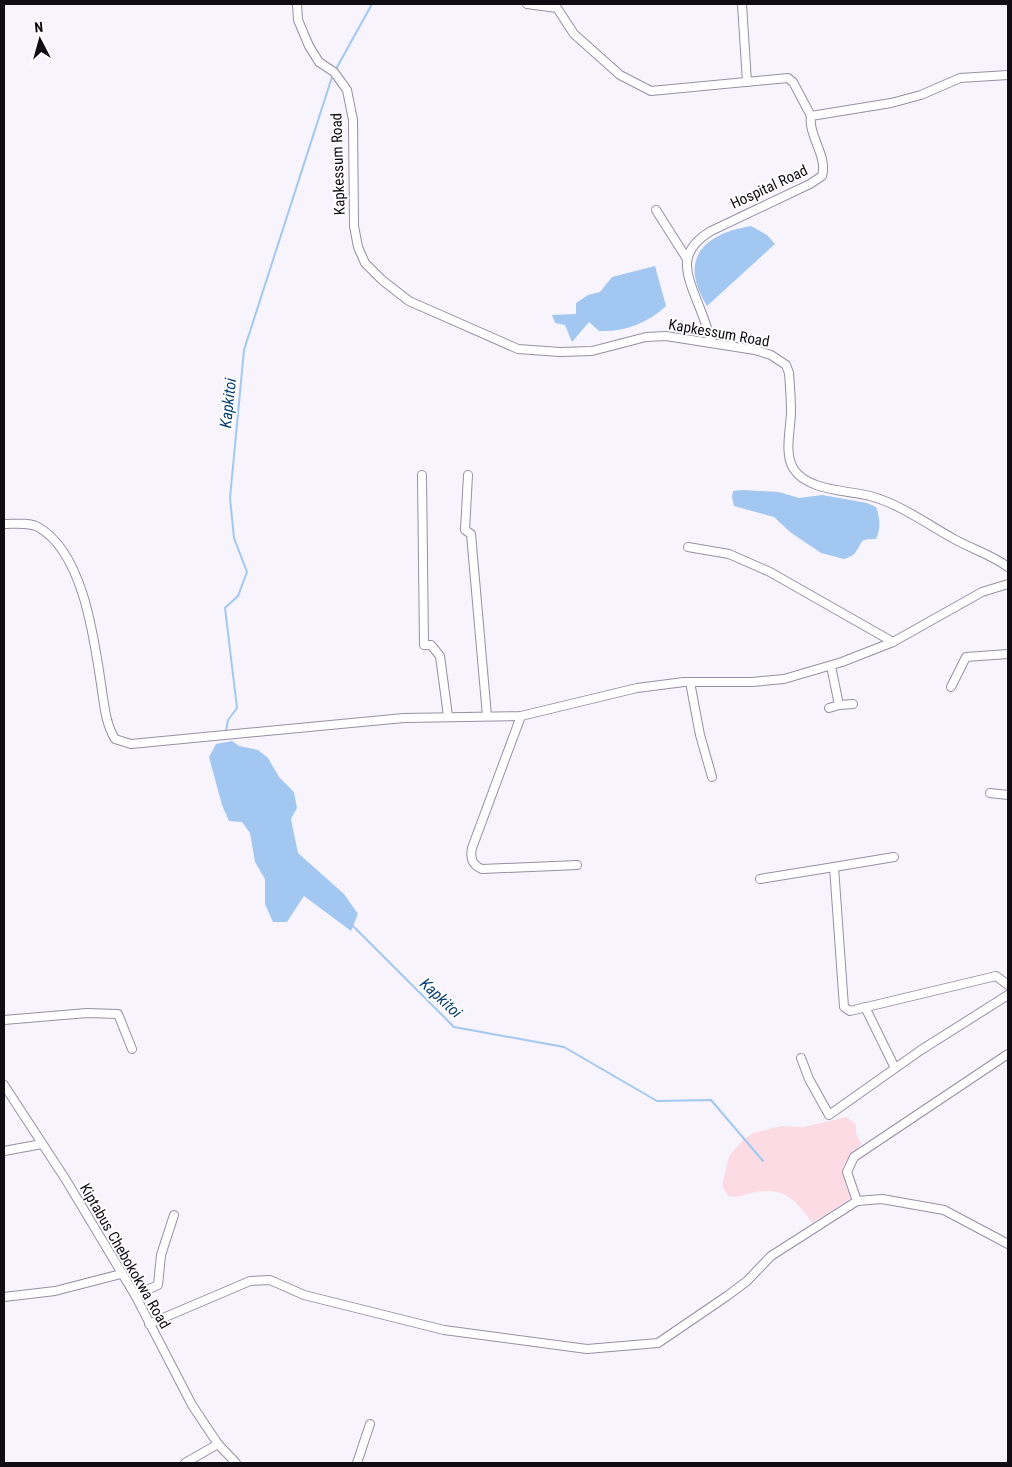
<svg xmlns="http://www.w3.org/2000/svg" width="1012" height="1467" font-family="'Roboto Condensed',sans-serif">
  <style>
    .green { fill: #fddbe5 }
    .water { fill: #a2c7f1 }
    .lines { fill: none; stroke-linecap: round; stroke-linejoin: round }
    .stream { stroke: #a2c7f1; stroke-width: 2 }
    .minor-casing { stroke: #978fa3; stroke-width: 10 }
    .minor { stroke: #fff; stroke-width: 8 }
    .labels { text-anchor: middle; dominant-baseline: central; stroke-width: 4; stroke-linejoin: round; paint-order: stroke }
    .street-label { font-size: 15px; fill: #0f0c13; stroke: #fff }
    .water-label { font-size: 16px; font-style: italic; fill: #094173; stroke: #fff }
  </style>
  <rect width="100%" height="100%" fill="#f8f4fd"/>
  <!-- green -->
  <path class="green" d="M846 1117 856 1124V1134L862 1144C840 1163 839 1172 851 1198L812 1223C795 1198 783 1186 751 1193 742 1196 737 1198 728 1196L722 1186 729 1156 742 1141 753 1133 781 1126 803 1127Z"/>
  <!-- water -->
  <g class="water">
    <path d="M751 226 767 235 775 244 707 306C678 259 703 234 751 226Z"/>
    <path d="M655 266 666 306C648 323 625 332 599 331L589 322 572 342 565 325 555 323 552 315 576 314V303L588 295 600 292 612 277Z"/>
    <path d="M743 490 779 492 799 498 822 495 867 503 876 507C880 517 881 529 876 539 857 539 864 542 855 553 853 556 847 558 844 559L821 553 790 532 774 517 734 506 732 497 733 491Z"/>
    <polygon points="232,741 239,746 258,750 268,758 279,777 294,792 297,808 291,819 298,853 344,894 358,914 351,931 304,896 287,922 273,922 265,904 265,879 255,862 250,833 242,822 229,821 222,805 209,757 216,744"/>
  </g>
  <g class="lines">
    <!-- stream -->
    <g class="stream">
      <polyline points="336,69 372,4"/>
      <polyline points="226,731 228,720 237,708 225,608 238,596 247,572 234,538 230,498 244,350 332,77"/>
      <polyline points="352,925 454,1027 564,1047 657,1101 711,1100 763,1161"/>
    </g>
    <defs>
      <g id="minor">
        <path d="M297 4 298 20 309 46 319 62 334 72 347 90 353 120 354 226 358 247 365 263 382 280 409 301 518 349 560 352 592 351 646 337 666 336 755 350 771 355 786 365 789 373C790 386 791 399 791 411 791 428 784 452 793 468 807 491 846 490 870 496 900 504 927 524 954 539 972 549 992 555 1008 567"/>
        <polyline points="527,4 557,8 574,34 620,75 651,91 788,78 793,82 811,116"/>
        <polyline points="742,4 747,82"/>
        <polyline points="656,210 687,259"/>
        <path d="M712 343C708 331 704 318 699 306 686 273 676 252 711 231L810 184 822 176C828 156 808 136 811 116L891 103 921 95 960 78 1008 75"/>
        <polyline points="422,475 424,645 431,645 440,656 448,716"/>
        <polyline points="468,475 465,530 471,534 487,716"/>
        <path d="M4 524C14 524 29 522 38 527 83 552 94 638 101 684 104 702 105 723 115 739L131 744 404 718 521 716 637 688 684 682H752L784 679 842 662 893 642 982 592 1008 584"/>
        <polyline points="688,547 729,554 770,572 893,642"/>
        <polyline points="831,666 839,705 853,704"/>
        <polyline points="690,682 700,735 712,777"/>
        <polyline points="951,687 966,657 1008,654"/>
        <polyline points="829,708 839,705"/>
        <path d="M521 716 472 848C470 858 472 865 482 869L577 865"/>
        <polyline points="990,793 1008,795"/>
        <polyline points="834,867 894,857"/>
        <polyline points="760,879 834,867 844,1007 850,1011 996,976 1008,985"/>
        <polyline points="865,1007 895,1068"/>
        <polyline points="4,1020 87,1013 118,1014 132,1049"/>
        <polyline points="801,1058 809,1079 829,1115 921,1050 1008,995"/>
        <polyline points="4,1085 66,1180 135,1295 192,1405 218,1444 236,1463"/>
        <polyline points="4,1151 42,1144"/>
        <polyline points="857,1201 847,1172 854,1157 1008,1054"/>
        <polyline points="135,1295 158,1285 161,1255 174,1215"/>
        <polyline points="4,1297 55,1291 121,1274"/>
        <polyline points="149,1324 250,1281 270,1280 304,1295 444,1330 587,1349 658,1343 727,1296 747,1281 771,1256 857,1201 882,1199 944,1210 1008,1244"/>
        <polyline points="185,1463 218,1444"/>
        <polyline points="357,1463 370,1424"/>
      </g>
    </defs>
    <!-- minor casing -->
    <use href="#minor" class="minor-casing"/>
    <!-- minor -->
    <use href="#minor" class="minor"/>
  </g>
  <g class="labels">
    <!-- street labels -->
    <g class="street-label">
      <text transform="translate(338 164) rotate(-92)">Kapkessum Road</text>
      <text transform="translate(769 187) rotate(-25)">Hospital Road</text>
      <text transform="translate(719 333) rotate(10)">Kapkessum Road</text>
      <text transform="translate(125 1256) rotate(60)">Kiptabus Chebokokwa Road</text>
    </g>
    <!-- water labels -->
    <g class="water-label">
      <text transform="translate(228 403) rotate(-84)">Kapkitoi</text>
      <text transform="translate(441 998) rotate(43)">Kapkitoi</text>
    </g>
  </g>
  <!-- border -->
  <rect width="1012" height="1467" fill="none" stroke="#0f0c13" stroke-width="10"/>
  <!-- north arrow -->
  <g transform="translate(40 40) rotate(354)" stroke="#ffffff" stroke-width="4" paint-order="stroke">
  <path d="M0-4L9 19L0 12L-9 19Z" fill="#0f0c13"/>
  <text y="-8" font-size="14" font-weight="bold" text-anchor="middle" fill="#0f0c13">N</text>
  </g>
</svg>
